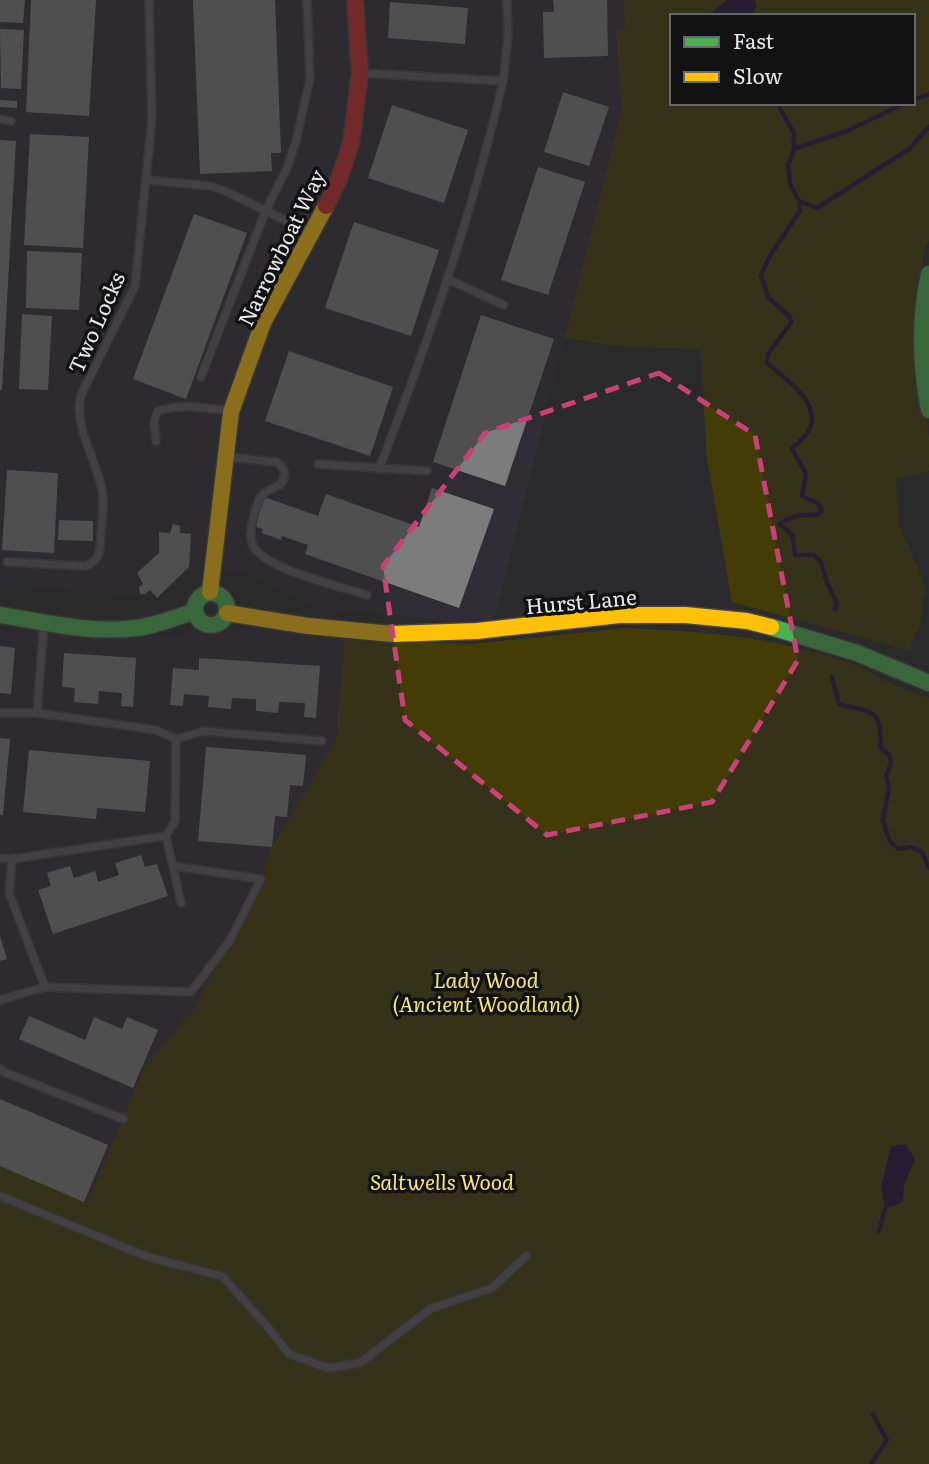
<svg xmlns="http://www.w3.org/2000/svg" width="929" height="1464" font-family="Literata,serif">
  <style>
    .built { fill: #302d36 }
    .green { fill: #443c06; fill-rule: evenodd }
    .water { fill: #240c3d }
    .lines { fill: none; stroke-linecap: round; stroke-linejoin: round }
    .stream { stroke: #240c3d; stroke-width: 4.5 }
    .building { fill: #7c7c7d }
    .lane-casing { stroke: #464548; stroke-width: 10 }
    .fast-casing { stroke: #464548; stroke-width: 19 }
    .slow-casing { stroke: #464548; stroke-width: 19 }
    .jam-casing { stroke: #464548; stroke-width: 19 }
    .lane { stroke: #5d5c5e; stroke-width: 7 }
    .fast { stroke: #4caf50; stroke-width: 16 }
    .slow { stroke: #ffc107; stroke-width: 16 }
    .jam { stroke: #c62828; stroke-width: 16 }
    .marked { fill: none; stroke: #ca4178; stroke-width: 5; stroke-dasharray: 14 9; stroke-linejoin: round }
    .labels { text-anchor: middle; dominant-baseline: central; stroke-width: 7; stroke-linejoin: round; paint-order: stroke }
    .street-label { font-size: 21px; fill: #e8e7ea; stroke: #121213 }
    .park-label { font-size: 21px; font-style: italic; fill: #f6e47e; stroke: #121213 }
  </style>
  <rect width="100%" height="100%" fill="#2b2a2c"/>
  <!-- built -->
  <g class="built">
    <polygon points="0,0 624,0 625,30 616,32 622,110 494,620 460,622 313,606 247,574 201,562 157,598 0,583"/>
    <polygon points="264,626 358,641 336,741 106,1228 0,1183 0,629 119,639 195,634"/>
  </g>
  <!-- green -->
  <g class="green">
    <path d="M624 0H929V241L924 248 914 340 929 438V471L896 479 899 525 926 587 920 624 909 650 732 602 707 459 700 350 612 345 565 338 622 110 616 31 625 29ZM672 16H913V103H672Z"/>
    <path d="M625 628C702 631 777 637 849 663 876 673 901 691 929 698V1464H0V1166L88 1203 144 1069 195 1008 256 891 272 847 336 741 345 639 473 644Z"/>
  </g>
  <!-- water -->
  <g class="water">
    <polygon points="727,0 755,0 757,6 751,16 707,16"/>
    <polygon points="906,1144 915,1160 904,1185 903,1202 885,1209 881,1187 891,1146"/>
  </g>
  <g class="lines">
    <!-- stream -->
    <g class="stream">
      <polyline points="913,100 929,94"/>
      <path d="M777 103 794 133V149L788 165 790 183 799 201 800 211 770 256 761 275 768 297 790 317 791 323 768 354 767 363C783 377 821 402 810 428 807 436 797 443 792 449L806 474 802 496 819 504 822 511 817 515C805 514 790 515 780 524L793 536 795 555H814L821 562 827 583 837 603 835 609"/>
      <polyline points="794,149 847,131 905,103"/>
      <polyline points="799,201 817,208 909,149 929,127"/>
      <path d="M832 677 839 704C853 710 875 706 879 724 881 732 880 741 881 748L889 755 891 763 886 776 889 787 883 820 889 840 898 849 911 847 922 852 929 868"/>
      <polyline points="879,1231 885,1209"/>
      <polyline points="871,1464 887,1440 873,1414"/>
    </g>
  </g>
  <!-- building -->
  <g class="building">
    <polygon points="0,0 25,0 23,23 0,22"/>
    <polygon points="31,0 96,0 89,116 26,112"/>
    <polygon points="193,0 275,0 281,153 271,153 272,171 200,174"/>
    <polygon points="553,0 607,0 608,56 544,58 543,12 554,12"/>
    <polygon points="390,2 468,8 465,44 388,38"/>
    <polygon points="0,29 24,30 21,89 1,88"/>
    <polygon points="563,92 609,107 589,166 544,152"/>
    <polygon points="0,100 17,101 17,108 0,107"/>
    <polygon points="392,105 468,130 444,203 368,178"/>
    <polygon points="30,134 89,137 83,248 24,245"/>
    <polygon points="0,140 16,141 2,390 0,390"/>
    <polygon points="538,167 585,182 548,295 501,280"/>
    <polygon points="194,214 247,233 186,399 133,379"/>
    <polygon points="354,222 439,250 411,336 325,308"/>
    <polygon points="27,251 82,253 79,310 26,308"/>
    <polygon points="22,314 52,316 48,390 19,389"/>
    <polygon points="481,315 554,339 505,486 433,462"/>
    <polygon points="289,351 393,387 370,456 265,421"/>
    <polygon points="7,470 58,473 54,553 2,550"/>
    <polygon points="432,488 494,509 459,608 305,554 308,545 282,536 281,540 262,533 263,529 254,526 264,497 318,516 326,494 419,527"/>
    <polygon points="59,520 93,521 93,541 58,540"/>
    <polygon points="173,524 180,526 180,533 191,534 189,567 157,598 150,590 145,594 140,594 139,587 143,584 137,573 159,553 159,532 170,533"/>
    <polygon points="0,646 15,648 11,694 0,693"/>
    <polygon points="64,653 136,658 133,707 121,706 122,693 99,691 98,704 74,702 75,688 62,687"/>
    <polygon points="199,658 320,666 316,718 304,717 305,703 279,702 278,713 256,711 256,699 232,698 231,709 208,707 209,696 184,694 183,706 170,705 173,668 199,670"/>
    <polygon points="0,738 10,739 3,815 0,815"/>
    <polygon points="206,747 306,755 303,786 290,785 287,817 275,816 272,847 198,841"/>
    <polygon points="29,750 150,761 145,812 97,808 96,819 23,812"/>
    <polygon points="141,855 145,867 157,864 168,896 53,934 38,890 51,886 47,873 70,866 74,878 95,871 98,882 119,875 115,863"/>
    <polygon points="0,936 7,959 0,961"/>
    <polygon points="29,1016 85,1040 94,1017 122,1029 127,1017 158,1030 133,1088 19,1039"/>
    <polygon points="0,1099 108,1145 84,1202 0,1166"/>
  </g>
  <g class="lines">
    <defs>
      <g id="lane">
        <path d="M361 73 503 81C473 213 428 343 379 469"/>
        <polyline points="503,81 508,38 507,0"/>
        <polyline points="0,119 11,121"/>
        <polyline points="146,180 210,186 225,191 313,234"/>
        <polyline points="447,279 504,305"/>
        <polyline points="201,377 266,210 287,168 296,141 310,79 307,0"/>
        <path d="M156 441 154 421 158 411C181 403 207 408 231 411"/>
        <path d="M226 457 276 462C285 467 287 475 281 484 258 496 260 493 253 519 251 528 249 537 253 546 266 570 340 586 367 595"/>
        <polyline points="318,464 427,471"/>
        <path d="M7 562 86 566C101 560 100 549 101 534 102 522 104 508 103 496 99 461 73 431 81 395L135 286 152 119 149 0"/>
        <polyline points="0,713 37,713 44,623"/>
        <polyline points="37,713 156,730 176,739 204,731 322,741"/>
        <polyline points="166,836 181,903"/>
        <polyline points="0,858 12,859 9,893 45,987 0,1000"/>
        <polyline points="12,859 166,836 175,821 176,739"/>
        <polyline points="45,987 191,992 229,942 261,879 173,866"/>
        <polyline points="0,1068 4,1072 123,1119"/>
        <polyline points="0,1196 148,1257 222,1276 266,1325 289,1354 328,1368 360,1363 430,1309 492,1288 526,1256"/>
      </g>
      <g id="fast">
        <path d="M929 274C919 320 920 364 929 410"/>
        <circle cx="211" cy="609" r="16"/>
        <path d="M0 615C44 622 91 634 136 628 156 626 174 617 194 612"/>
        <polyline points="771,627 857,653 929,683"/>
      </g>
      <g id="slow">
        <polyline points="210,592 231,412 263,323 326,206"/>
        <polyline points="227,613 308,626 392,634 477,631 620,615 685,615 747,621 771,627"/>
      </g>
      <polyline id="jam" points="326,206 339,179 351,143 360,73 355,0"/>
    </defs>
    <!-- lane casing -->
    <use href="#lane" class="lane-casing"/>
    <!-- fast casing -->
    <use href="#fast" class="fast-casing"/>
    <!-- slow casing -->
    <use href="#slow" class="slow-casing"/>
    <!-- jam casing -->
    <use href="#jam" class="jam-casing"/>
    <!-- lane -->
    <use href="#lane" class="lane"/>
    <!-- fast -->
    <use href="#fast" class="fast"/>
    <!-- slow -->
    <use href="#slow" class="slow"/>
    <!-- jam -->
    <use href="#jam" class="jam"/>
  </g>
  <!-- marked area -->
  <path d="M0 0H929V1464H0ZM659 373 755 435 798 660 712 802 547 835 405 720 383 566 485 433Z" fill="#2b2a2c" fill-opacity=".55" fill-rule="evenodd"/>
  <path class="marked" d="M659 373 755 435 798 660 712 802 547 835 405 720 383 566 485 433Z"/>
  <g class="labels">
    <!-- street labels -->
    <g class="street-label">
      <text transform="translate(280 247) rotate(-64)">Narrowboat Way</text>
      <text transform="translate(95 322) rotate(-66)">Two Locks</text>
      <text transform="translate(581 600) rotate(-5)">Hurst Lane</text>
    </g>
    <!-- park labels -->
    <g class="park-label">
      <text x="486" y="978">Lady Wood<tspan x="486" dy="24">(Ancient Woodland)</tspan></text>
      <text x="442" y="1180">Saltwells Wood</text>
    </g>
  </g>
  <!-- legend -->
  <rect x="670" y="14" width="245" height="91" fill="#121213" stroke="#686769" stroke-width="2"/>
  <rect x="684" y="37" width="35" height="10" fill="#4caf50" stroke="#686769" stroke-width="2"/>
  <text x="733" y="49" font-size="21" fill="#e8e7ea">Fast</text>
  <rect x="684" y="72" width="35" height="10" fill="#ffc107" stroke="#686769" stroke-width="2"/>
  <text x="733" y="84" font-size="21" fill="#e8e7ea">Slow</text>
</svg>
